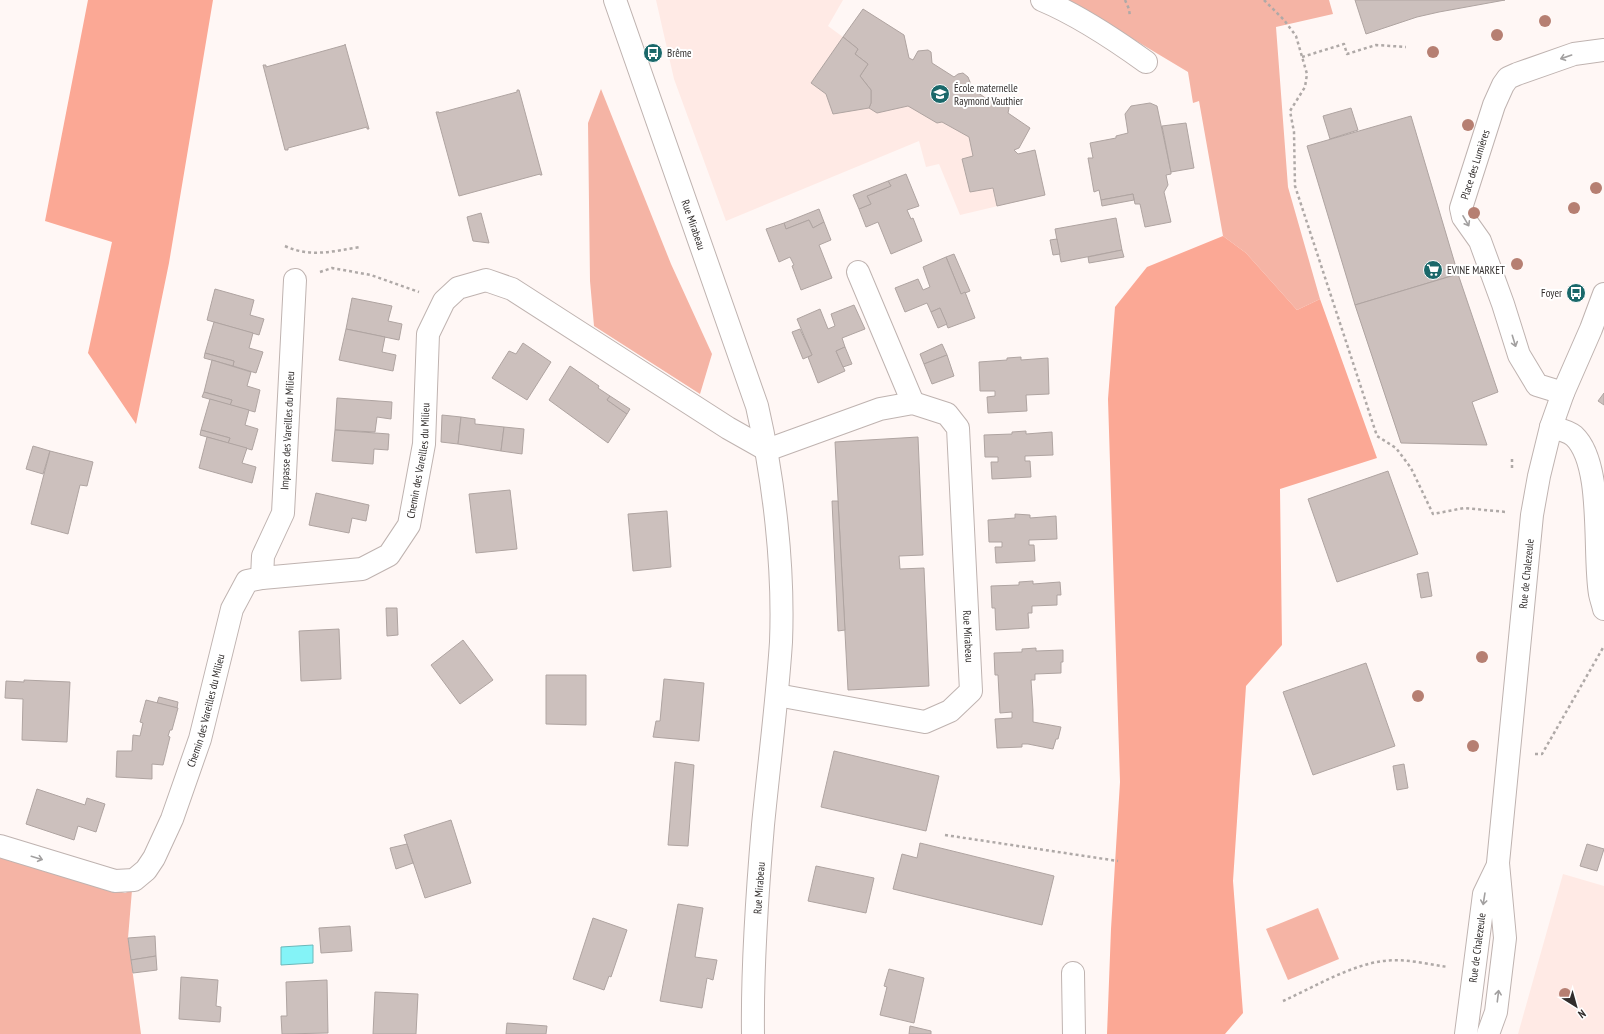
<svg xmlns="http://www.w3.org/2000/svg" width="1604" height="1034" font-family="'PT Sans Narrow',sans-serif">
  <style>
    .built { fill: #ffeae5 }
    .green { fill: #f5b4a5 }
    .forest { fill: #fba895 }
    .water { fill: #84f3f7; stroke: #6bb8ba }
    .building { fill: #ccc0bd; stroke: #afa4a1 }
    .lines { fill: none; stroke-linecap: round; stroke-linejoin: round }
    .minor-casing { stroke: #bfb3b0; stroke-width: 24 }
    .path { stroke: #afa9a7; stroke-width: 2.5; stroke-dasharray: 3 3; stroke-linecap: butt }
    .minor { stroke: #fff; stroke-width: 22 }
    .tree { fill: #b67f72 }
    .oneway { stroke: #a2a0a0 }
    .labels { text-anchor: middle; dominant-baseline: central; stroke-width: 4; stroke-linejoin: round; paint-order: stroke }
    .poi-label { font-size: 11px; fill: #312d2c; stroke: #fff; text-anchor: start }
    .street-label { font-size: 11px; fill: #312d2c; stroke: #fff }
  </style>
  <rect width="100%" height="100%" fill="#fff7f5"/>
  <!-- built -->
  <g class="built">
    <polygon points="656,0 843,0 828,26 843,37 863,9 904,35 909,58 913,60 918,51 928,50 931,52 932,63 954,77 958,74 963,73 968,77 970,82 970,87 991,102 997,99 1002,99 1008,103 1009,108 1008,113 1030,128 1019,148 1014,150 1018,154 1035,150 1045,195 960,215 939,164 926,167 919,141 726,221 674,79"/>
    <polygon points="1563,874 1604,886 1604,1034 1518,1034"/>
  </g>
  <!-- green -->
  <g class="green">
    <polygon points="1068,0 1329,0 1333,14 1276,27 1288,187 1320,299 1297,310 1246,253 1223,236 1199,101 1193,103 1188,72"/>
    <polygon points="601,89 671,264 712,354 700,394 594,326 590,281 588,123"/>
    <polygon points="0,858 12,859 125,893 132,890 128,938 141,1034 0,1034"/>
    <polygon points="1318,908 1339,959 1288,980 1266,929"/>
  </g>
  <!-- forest -->
  <g class="forest">
    <polygon points="88,0 213,0 169,263 136,424 88,353 112,242 45,221"/>
    <polygon points="1223,236 1246,253 1297,310 1320,299 1377,458 1280,489 1282,645 1246,686 1233,881 1243,1013 1225,1034 1107,1034 1111,929 1120,782 1108,399 1115,307 1147,267"/>
  </g>
  <!-- water -->
  <polygon class="water" points="313,945 313,963 281,965 281,947"/>
  <!-- building -->
  <g class="building">
    <polygon points="1355,0 1505,0 1439,12 1417,17 1366,34"/>
    <polygon points="863,9 904,35 909,58 913,60 918,51 928,50 931,52 932,63 954,77 958,74 963,73 968,77 970,82 970,87 991,102 997,99 1002,99 1008,103 1009,108 1008,113 1030,128 1019,148 1014,150 1018,154 1035,150 1045,195 997,206 993,188 970,192 962,159 973,156 969,137 942,122 937,123 908,106 877,113 869,108 871,103 871,90 860,76 868,64 855,54 858,49 843,37"/>
    <polygon points="843,37 858,49 855,54 868,64 860,76 871,90 871,103 869,108 833,114 826,94 811,83"/>
    <polygon points="345,44 369,129 367,129 367,127 288,148 288,150 285,150 263,65 266,65 266,67 345,45"/>
    <polygon points="517,90 519,90 542,175 540,175 540,174 459,196 436,112 439,112 439,113 517,92"/>
    <polygon points="1150,103 1157,106 1171,172 1171,174 1166,175 1168,185 1164,192 1171,222 1145,227 1140,204 1135,204 1133,194 1101,200 1099,190 1094,192 1088,158 1093,158 1090,143 1116,138 1116,136 1128,133 1125,114 1131,106"/>
    <polygon points="1351,108 1358,130 1330,139 1323,116"/>
    <polygon points="1411,116 1458,274 1355,305 1307,146"/>
    <polygon points="1186,123 1194,168 1171,172 1162,126"/>
    <polygon points="906,174 919,206 907,210 911,219 913,218 922,241 891,254 878,222 866,227 859,209 871,204 867,196 891,186 888,181"/>
    <polygon points="888,181 891,186 867,196 871,204 859,209 853,195"/>
    <polygon points="1133,194 1134,200 1102,206 1101,200"/>
    <polygon points="819,209 824,222 813,228 809,220 786,229 784,223"/>
    <polygon points="481,213 489,243 473,241 467,217"/>
    <polygon points="1116,218 1122,250 1061,262 1055,229"/>
    <polygon points="809,220 813,228 824,222 831,240 819,245 832,278 801,290 792,266 794,265 790,257 779,262 766,229 784,223 786,229"/>
    <polygon points="1057,239 1060,254 1053,255 1050,240"/>
    <polygon points="1122,250 1124,257 1089,263 1088,257"/>
    <polygon points="954,254 970,291 965,293 961,294 946,257"/>
    <polygon points="946,257 961,294 965,292 975,318 948,328 940,308 931,312 927,303 905,312 895,288 918,279 923,290 930,287 923,267"/>
    <polygon points="1458,274 1498,392 1472,402 1487,445 1401,443 1355,305"/>
    <polygon points="215,289 254,300 250,315 264,319 259,335 207,320"/>
    <polygon points="352,298 392,306 388,321 402,324 399,340 346,329"/>
    <polygon points="854,305 865,329 842,338 845,347 836,351 845,371 818,383 808,357 812,355 797,319 820,309 828,329 835,326 831,314"/>
    <polygon points="940,308 947,324 938,328 931,312"/>
    <polygon points="214,322 253,333 249,348 263,352 256,373 233,366 234,361 205,353"/>
    <polygon points="346,329 385,337 382,352 396,355 393,371 339,360"/>
    <polygon points="800,329 812,355 803,359 792,332"/>
    <polygon points="523,343 551,362 527,400 492,378 509,351 516,354"/>
    <polygon points="942,344 947,355 924,364 920,354"/>
    <polygon points="845,347 852,364 843,367 836,351"/>
    <polygon points="205,353 234,361 233,366 204,358"/>
    <polygon points="947,355 954,376 932,384 924,364"/>
    <polygon points="1021,357 1021,360 1048,358 1049,394 1026,395 1027,411 988,413 987,397 995,396 995,391 980,391 979,362 1007,360 1007,358"/>
    <polygon points="212,360 251,372 247,386 260,390 255,412 230,405 232,400 204,392"/>
    <polygon points="570,366 599,386 598,388 610,396 607,400 627,414 608,443 549,400"/>
    <polygon points="204,392 232,400 230,405 202,397"/>
    <polygon points="1604,393 1604,405 1598,401"/>
    <polygon points="610,396 630,409 627,414 607,400"/>
    <polygon points="337,398 392,402 391,419 377,417 375,432 335,430"/>
    <polygon points="210,399 249,410 245,425 258,429 252,450 228,443 230,438 201,430"/>
    <polygon points="442,415 461,417 458,444 441,442"/>
    <polygon points="461,417 475,419 475,424 504,427 501,451 458,444"/>
    <polygon points="504,427 524,429 522,454 501,451"/>
    <polygon points="201,430 230,438 228,443 200,435"/>
    <polygon points="335,430 389,434 388,450 374,449 373,464 332,461"/>
    <polygon points="1026,431 1026,434 1052,432 1053,455 1025,456 1025,461 1030,461 1031,477 992,479 991,462 998,462 998,457 985,457 984,435 1012,434 1012,432"/>
    <polygon points="207,437 247,448 242,463 256,467 252,483 199,468"/>
    <polygon points="918,437 923,555 899,556 900,569 924,568 929,686 848,690 835,442"/>
    <polygon points="33,446 50,451 43,474 26,469"/>
    <polygon points="50,451 93,462 87,486 80,485 68,534 31,524"/>
    <polygon points="1388,471 1418,554 1337,582 1308,499"/>
    <polygon points="510,490 517,549 476,553 469,494"/>
    <polygon points="316,493 369,505 366,521 352,518 349,533 309,525"/>
    <polygon points="832,501 838,501 845,630 838,631"/>
    <polygon points="667,511 671,567 633,571 628,514"/>
    <polygon points="1015,514 1030,515 1030,518 1056,516 1057,539 1029,540 1029,545 1034,545 1035,561 996,563 995,547 1002,547 1002,542 989,542 988,520 1015,518"/>
    <polygon points="1428,572 1432,596 1421,598 1417,574"/>
    <polygon points="1033,581 1033,584 1060,582 1061,595 1057,595 1057,605 1032,606 1032,613 1028,613 1029,628 996,630 995,608 992,608 991,586 1019,585 1019,582"/>
    <polygon points="386,608 397,608 398,635 387,636"/>
    <polygon points="339,629 341,679 301,681 299,631"/>
    <polygon points="463,640 493,680 460,704 431,665"/>
    <polygon points="1036,648 1036,651 1063,650 1063,662 1061,662 1061,673 1035,674 1035,680 1031,680 1033,710 1033,722 1061,727 1058,739 1056,739 1053,749 1028,744 1022,744 1022,747 997,748 995,719 1012,718 1012,712 1000,713 998,675 995,675 994,653 1022,652 1022,649"/>
    <polygon points="1366,663 1395,746 1313,775 1283,692"/>
    <polygon points="546,675 586,675 586,725 546,724"/>
    <polygon points="664,679 704,683 699,741 653,737 656,721 660,721"/>
    <polygon points="24,680 70,682 67,742 22,740 23,699 5,698 6,681 24,682"/>
    <polygon points="159,697 178,702 177,708 157,703"/>
    <polygon points="146,700 178,708 172,730 170,730 168,736 170,737 163,765 152,764 152,779 116,777 117,751 132,751 133,735 140,736 143,723 140,722"/>
    <polygon points="834,751 939,776 926,831 821,807"/>
    <polygon points="675,762 694,765 688,846 668,845"/>
    <polygon points="1404,764 1408,788 1397,790 1393,766"/>
    <polygon points="37,789 85,805 87,798 105,804 96,832 78,826 74,840 26,824"/>
    <polygon points="451,820 471,883 425,898 404,835"/>
    <polygon points="920,843 1054,876 1042,925 893,889 902,854 917,858"/>
    <polygon points="407,844 413,863 396,869 390,848"/>
    <polygon points="1587,844 1604,849 1597,871 1580,866"/>
    <polygon points="816,866 874,878 866,913 808,901"/>
    <polygon points="678,904 703,908 695,957 717,960 713,980 707,978 702,1008 660,1001"/>
    <polygon points="593,918 627,930 611,977 609,976 604,990 573,979"/>
    <polygon points="350,926 352,951 321,953 319,928"/>
    <polygon points="155,936 156,956 131,960 128,938"/>
    <polygon points="156,956 157,970 133,973 131,960"/>
    <polygon points="889,969 924,978 914,1023 880,1015 887,987 884,986"/>
    <polygon points="181,977 218,980 216,1006 221,1007 220,1022 179,1019"/>
    <polygon points="327,980 328,1033 282,1034 281,1016 287,1016 286,982"/>
    <polygon points="375,992 418,994 416,1034 373,1034"/>
    <polygon points="507,1023 547,1026 546,1034 506,1034"/>
    <polygon points="910,1026 931,1031 931,1034 909,1034"/>
  </g>
  <g class="lines">
    <defs>
      <g id="minor">
        <path id="s1" d="M615 0 757 406C774 480 784 566 781 642 777 703 769 764 763 825 757 895 752 964 753 1034"/>
        <path d="M1042 0C1078 15 1114 39 1146 62"/>
        <polyline points="858,272 913,403"/>
        <path id="s2" d="M1563 393 1537 385 1519 355 1503 304 1480 241 1463 217 1461 208 1494 105 1503 85 1508 78 1517 74 1574 54 1604 50"/>
        <path d="M1551 427C1559 429 1568 431 1574 436 1604 464 1593 553 1600 594 1601 599 1603 604 1604 609"/>
        <path id="s3" d="M767 450 880 409 913 403 947 414 958 428 971 691 950 711 925 722 777 695"/>
        <path id="s4" d="M262 578 263 556 283 513 295 280"/>
        <path id="s5" d="M0 846 115 881 134 880 146 870 154 858 172 819 200 739 232 609 247 581 262 578 362 569 389 555 409 525 424 444 428 334 444 301 458 288 486 280 512 289 728 428 767 450"/>
        <polyline points="1073,973 1074,1034"/>
        <path id="s6" d="M1466 1034 1484 894 1498 865"/>
        <path id="s7" d="M1488 1034 1496 1012 1505 938 1498 863 1532 515 1539 476 1551 427 1563 393 1591 329 1604 294"/>
      </g>
    </defs>
    <!-- minor casing -->
    <use href="#minor" class="minor-casing"/>
    <!-- path -->
    <g class="path">
      <polyline points="1125,0 1129,9 1130,17"/>
      <polyline points="1264,0 1284,20 1296,36 1307,74 1305,87 1290,111 1294,132 1295,186 1377,436 1396,448 1411,468 1433,514 1464,508 1506,512"/>
      <polyline points="1302,57 1344,44 1347,54 1376,45 1406,47"/>
      <path d="M285 246C311 258 333 251 361 247"/>
      <polyline points="320,272 332,268 371,275 419,292"/>
      <polyline points="1512,468 1512,456"/>
      <polyline points="1535,754 1542,754 1604,646"/>
      <polyline points="945,835 1118,861"/>
      <path d="M1283 1001C1314 987 1351 965 1383 961 1404 958 1427 964 1448 967"/>
    </g>
    <!-- minor -->
    <use href="#minor" class="minor"/>
  </g>
  <!-- trees -->
  <g class="tree">
    <circle cx="1545" cy="21" r="6"/>
    <circle cx="1497" cy="35" r="6"/>
    <circle cx="1433" cy="52" r="6"/>
    <circle cx="1468" cy="125" r="6"/>
    <circle cx="1596" cy="188" r="6"/>
    <circle cx="1574" cy="208" r="6"/>
    <circle cx="1474" cy="213" r="6"/>
    <circle cx="1517" cy="264" r="6"/>
    <circle cx="1482" cy="657" r="6"/>
    <circle cx="1418" cy="696" r="6"/>
    <circle cx="1473" cy="746" r="6"/>
    <circle cx="1565" cy="994" r="6"/>
  </g>
  <!-- one-way arrows -->
  <defs><path id="oneway-shaft" d="M-6 0H5M1.5-3L5.5 0L1.5 3" fill="none" stroke-width="1.6" stroke-linecap="round" stroke-linejoin="round"/></defs>
  <g class="oneway">
    <use href="#oneway-shaft" transform="translate(1566 57) rotate(161)"/>
    <use href="#oneway-shaft" transform="translate(1466 221) rotate(60)"/>
    <use href="#oneway-shaft" transform="translate(1514 341) rotate(73)"/>
    <use href="#oneway-shaft" transform="translate(37 858) rotate(17)"/>
    <use href="#oneway-shaft" transform="translate(1484 899) rotate(99)"/>
    <use href="#oneway-shaft" transform="translate(1498 996) rotate(-83)"/>
  </g>
  <!-- icons -->
  <defs>
    <symbol id="bus-disc" viewBox="-11 -11 22 22"><circle r="9.5" fill="#1a686a" stroke="#fff"/><path d="M-5-6H5V4H4V6H2V4H-2V6H-4V4H-5ZM-3.5-4V0h7V-4ZM-3.5 1.2v1.5H-2V1.2ZM2 1.2v1.5H3.5V1.2Z" fill="#fff"/></symbol>
    <symbol id="school-disc" viewBox="-11 -11 22 22"><circle r="9.5" fill="#1a686a" stroke="#fff"/><path d="M0-5L7-2L0 1L-7-2ZM-4 1L0 2.5L4 1V4Q0 6-4 4Z" fill="#fff"/></symbol>
    <symbol id="supermarket-disc" viewBox="-11 -11 22 22"><circle r="9.5" fill="#1a686a" stroke="#fff"/><path d="M-6-5.5h2.5l.6 2H6L4.5 2H-2.5L-4.4-4H-6ZM-1.5 3.2a1.3 1.3 0 1 0 .1 0ZM3 3.2a1.3 1.3 0 1 0 .1 0Z" fill="#fff"/></symbol>
  </defs>
  <g fill-rule="evenodd">
    <use href="#bus-disc" x="642" y="42" width="22" height="22"/>
    <use href="#school-disc" x="929" y="83" width="22" height="22"/>
    <use href="#supermarket-disc" x="1422" y="259" width="22" height="22"/>
    <use href="#bus-disc" x="1565" y="282" width="22" height="22"/>
  </g>
  <g class="labels">
    <!-- poi labels -->
    <g class="poi-label">
      <text x="667" y="53">Brême</text>
      <text x="954" y="88">École maternelle<tspan x="954" dy="13">Raymond Vauthier</tspan></text>
      <text x="1447" y="270">EVINE MARKET</text>
      <text x="1562" y="293" text-anchor="end">Foyer</text>
    </g>
    <!-- street labels -->
    <g class="street-label">
      <text stroke="none"><textPath href="#s2" startOffset="267">Place des Lumières</textPath></text>
      <text stroke="none"><textPath href="#s1" startOffset="238">Rue Mirabeau</textPath></text>
      <text stroke="none"><textPath href="#s4" startOffset="152">Impasse des Vareilles du Milieu</textPath></text>
      <text stroke="none"><textPath href="#s5" startOffset="710">Chemin des Vareilles du Milieu</textPath></text>
      <text stroke="none"><textPath href="#s7" startOffset="464">Rue de Chalezeule</textPath></text>
      <text stroke="none"><textPath href="#s3" startOffset="416">Rue Mirabeau</textPath></text>
      <text stroke="none"><textPath href="#s5" startOffset="326">Chemin des Vareilles du Milieu</textPath></text>
      <text transform="translate(759 888) rotate(-86)">Rue Mirabeau</text>
      <text stroke="none"><textPath href="#s6" startOffset="87">Rue de Chalezeule</textPath></text>
    </g>
  </g>
  <!-- north arrow -->
  <g transform="translate(1576 1006) rotate(143)" stroke="#ffffff" stroke-width="3" paint-order="stroke">
  <path d="M0-3L7 15L0 10L-7 15Z" fill="#312d2c"/>
  <text y="-6" font-size="11" font-weight="bold" text-anchor="middle" fill="#312d2c">N</text>
  </g>
</svg>
